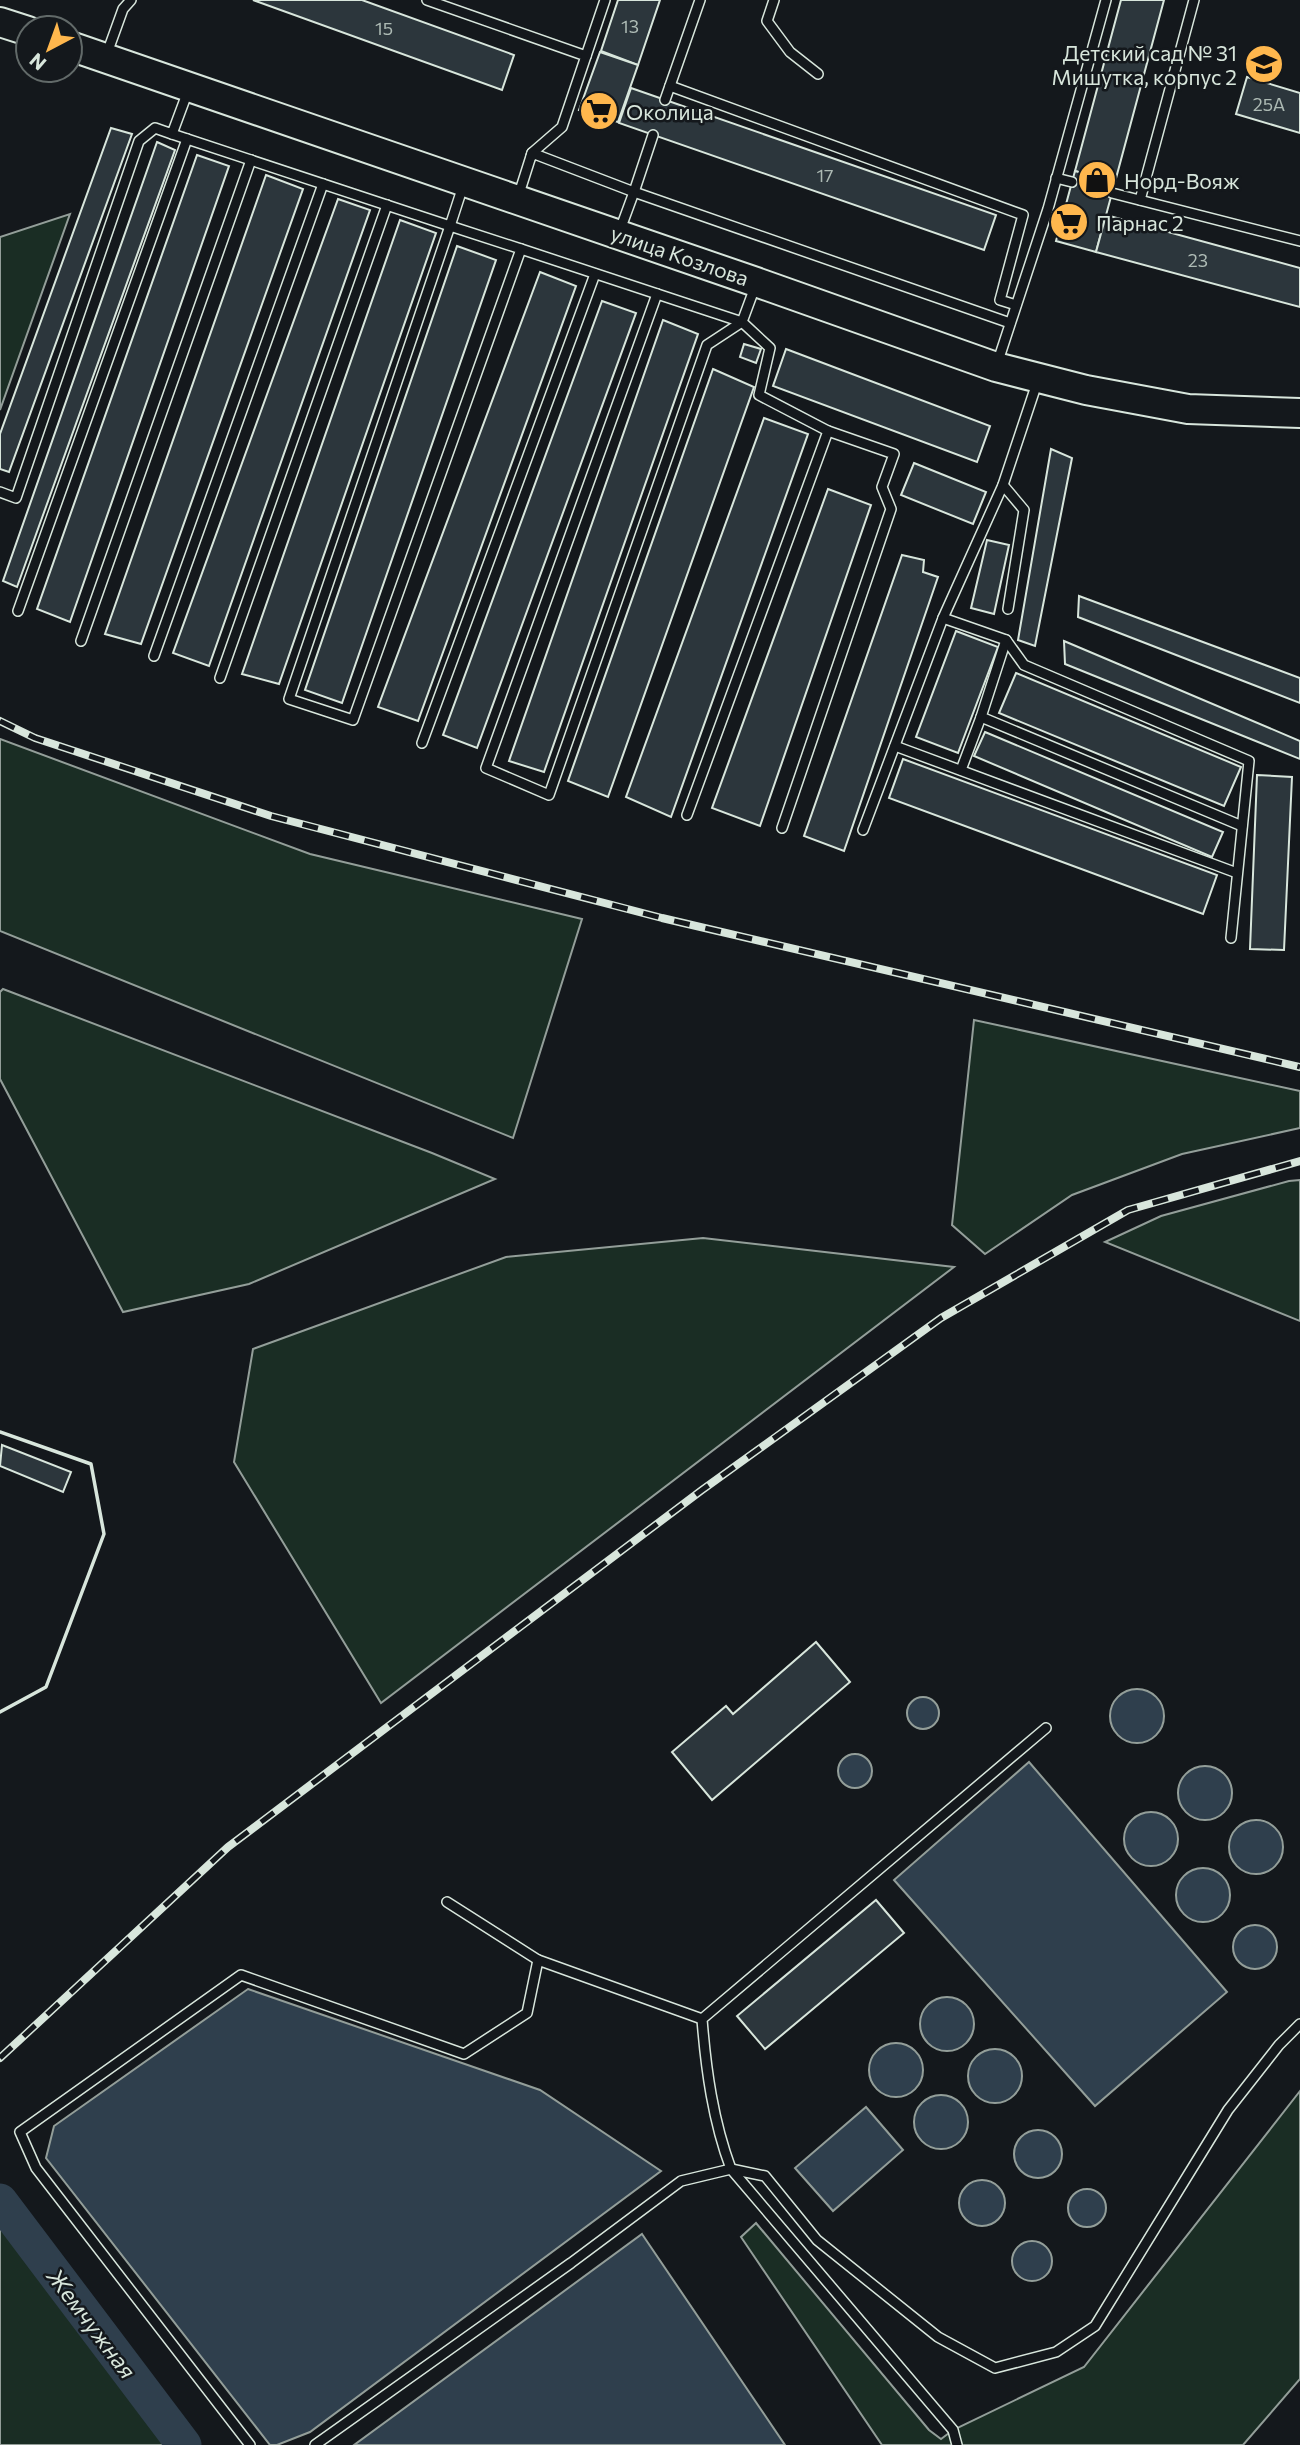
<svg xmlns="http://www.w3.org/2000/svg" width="1300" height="2445" font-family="Commissioner,sans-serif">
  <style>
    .green { fill: #1a2d24; stroke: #939e99; stroke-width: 2 }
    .water { fill: #2f3f4d; stroke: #939e99; stroke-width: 2 }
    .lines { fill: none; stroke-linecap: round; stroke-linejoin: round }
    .river { stroke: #2f3f4d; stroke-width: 35 }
    .building { fill: #2c363c; stroke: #d8e6dc; stroke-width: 2 }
    .service-casing { stroke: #d8e6dc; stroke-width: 12 }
    .primary-casing { stroke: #d8e6dc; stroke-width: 32 }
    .service { stroke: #14181c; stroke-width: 9 }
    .primary { stroke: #14181c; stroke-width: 28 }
    .rail-casing { stroke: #d8e6dc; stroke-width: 8 }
    .rail { stroke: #14181c; stroke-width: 5; stroke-dasharray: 16; stroke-linecap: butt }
    .wall { stroke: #d8e6dc; stroke-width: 3.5 }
    .labels { text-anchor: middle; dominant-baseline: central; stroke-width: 5; stroke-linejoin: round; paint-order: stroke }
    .number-label { font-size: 18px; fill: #adbab4 }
    .poi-label { font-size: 21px; fill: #d8e6dc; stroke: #14181c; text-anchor: start }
    .street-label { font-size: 21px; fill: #d8e6dc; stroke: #14181c }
    .water-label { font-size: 23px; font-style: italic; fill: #d8e6dc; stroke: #14181c }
  </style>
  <rect width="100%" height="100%" fill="#14181c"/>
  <!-- green -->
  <g class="green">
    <polygon points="70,214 0,410 0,237"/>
    <polygon points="0,739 310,854 582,919 513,1138 0,931"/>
    <polygon points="3,989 432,1153 495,1179 249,1284 123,1312 0,1079 0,992"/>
    <polygon points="974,1020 1300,1091 1300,1128 1182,1154 1072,1195 985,1254 952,1225"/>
    <polygon points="1300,1180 1300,1321 1105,1242 1161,1216 1289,1181"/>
    <polygon points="703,1238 954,1267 381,1703 234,1462 253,1349 506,1257"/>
    <polygon points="1300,2091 1300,2379 1243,2445 882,2445 741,2237 756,2223 929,2430 941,2439 953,2430 1084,2367"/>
    <polygon points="0,2223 165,2445 0,2445"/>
  </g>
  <!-- water -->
  <g class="water">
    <circle cx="1137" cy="1716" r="27"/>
    <circle cx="923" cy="1713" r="16"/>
    <circle cx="855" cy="1771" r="17"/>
    <polygon points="1029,1762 1227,1992 1095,2106 894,1880"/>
    <circle cx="1205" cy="1793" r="27"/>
    <circle cx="1151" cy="1839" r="27"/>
    <circle cx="1256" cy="1847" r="27"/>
    <circle cx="1203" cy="1895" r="27"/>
    <circle cx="1255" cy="1947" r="22"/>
    <polygon points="248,1989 540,2090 661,2171 310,2432 277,2445 270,2445 46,2158 54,2126"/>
    <circle cx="947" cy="2024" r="27"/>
    <circle cx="896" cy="2070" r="27"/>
    <circle cx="995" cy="2076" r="27"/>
    <circle cx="941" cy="2122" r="27"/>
    <polygon points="866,2107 903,2150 833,2211 795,2168"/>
    <circle cx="1038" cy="2154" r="24"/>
    <circle cx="982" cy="2203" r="23"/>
    <circle cx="1087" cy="2208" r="19"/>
    <polygon points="642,2234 785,2445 354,2445"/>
    <circle cx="1032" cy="2261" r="20"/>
  </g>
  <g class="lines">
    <!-- river -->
    <polyline class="river" points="0,2201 184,2445"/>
  </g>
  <!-- building -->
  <g class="building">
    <polygon points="253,0 362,0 514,55 502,90"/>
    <polygon points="618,0 660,0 638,65 601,51"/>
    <polygon points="1121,0 1164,0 1115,182 1075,171"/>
    <polygon points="600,52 638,65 618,122 579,110"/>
    <polygon points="1247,77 1300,93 1300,133 1236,114"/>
    <polygon points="631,88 996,215 984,250 619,123"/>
    <polygon points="111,128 132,134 9,472 0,469 0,434"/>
    <polygon points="157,142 175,150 17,587 3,581"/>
    <polygon points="197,155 229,166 70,622 37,609"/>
    <polygon points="1075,171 1115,182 1096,252 1056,241"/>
    <polygon points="266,175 303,189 141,644 105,634"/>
    <polygon points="338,199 370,210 209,666 173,653"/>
    <polygon points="1106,215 1300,268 1300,307 1096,252"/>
    <polygon points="400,220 436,233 279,684 242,674"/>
    <polygon points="457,246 496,260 342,703 305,690"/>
    <polygon points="540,272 576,286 418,721 378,707"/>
    <polygon points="602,301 636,313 477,748 443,735"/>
    <polygon points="663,320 698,334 544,772 509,761"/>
    <polygon points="744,344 761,349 756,363 740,357"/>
    <polygon points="786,349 990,426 977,462 773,386"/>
    <polygon points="713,369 754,387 608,797 568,781"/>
    <polygon points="764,418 808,434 671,817 626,797"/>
    <polygon points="1051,449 1072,458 1035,646 1018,640"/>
    <polygon points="914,463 986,492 973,524 901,495"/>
    <polygon points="828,489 871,505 760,826 712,808"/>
    <polygon points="987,540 1009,545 994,614 971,608"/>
    <polygon points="902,555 924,560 923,572 938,577 844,851 804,836"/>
    <polygon points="1079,596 1300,678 1300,703 1078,617"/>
    <polygon points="956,631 998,647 958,753 916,737"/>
    <polygon points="1064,641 1300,741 1300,759 1065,664"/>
    <polygon points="1016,673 1241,767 1224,806 999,713"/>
    <polygon points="985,732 1223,832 1212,857 974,756"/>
    <polygon points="903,759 1217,875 1203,914 889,798"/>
    <polygon points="1257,775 1292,777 1284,950 1250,949"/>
    <polygon points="2,1445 71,1472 63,1492 0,1466"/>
    <polygon points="816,1642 850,1682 712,1800 672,1752 726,1706 733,1714"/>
    <polygon points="876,1900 904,1933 765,2049 737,2016"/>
  </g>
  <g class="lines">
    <defs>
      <g id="service">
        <polyline points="427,0 586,56 562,127 532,153 518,197"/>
        <polyline points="774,0 767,21 790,52 818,74"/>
        <polyline points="106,56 123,9 131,0"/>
        <polyline points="586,56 605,0"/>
        <polyline points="670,86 1023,215 1000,300 1016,305"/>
        <polyline points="665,100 700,0"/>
        <polyline points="172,134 450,226 463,186"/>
        <polyline points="653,135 634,192 1010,323"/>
        <polyline points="531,157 532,153 634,192 620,230"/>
        <polyline points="1056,178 1072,182"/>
        <polyline points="1112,193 1300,241"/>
        <polyline points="1140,200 1194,0"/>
        <polygon points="450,226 521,249 353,720 289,699"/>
        <polyline points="521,249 742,322"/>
        <polyline points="657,294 486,768 549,795 707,345 742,322"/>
        <polyline points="997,364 1048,209 1106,0"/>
        <polyline points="1037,383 1003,485 943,618 1006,640 1024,665 1249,761 1231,938"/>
        <polyline points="1003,485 1024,510 1008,609"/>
        <polyline points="0,492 16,498 139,141 155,128 172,134 188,91"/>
        <polyline points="18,611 187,139"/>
        <polyline points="1006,640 981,717 1242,826"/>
        <polyline points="81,641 251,160"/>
        <polyline points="154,656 323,184"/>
        <polyline points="220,678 387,205"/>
        <polyline points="422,743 595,274"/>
        <polyline points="895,746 1237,873"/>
        <polyline points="961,770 981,717"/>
        <polyline points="687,815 828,431 759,395 770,348 742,322 755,287"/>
        <polyline points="782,828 891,509 882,487 894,454 828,431"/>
        <polyline points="863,830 943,618"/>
        <polyline points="447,1902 538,1960"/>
        <polyline points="250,2445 36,2168 20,2132 241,1975 464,2054 527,2013 538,1960 702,2019"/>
        <polyline points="315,2445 571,2263 681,2181 731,2169 765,2176 817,2240 938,2337 995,2368 1056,2352 1095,2326 1228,2110 1279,2045 1300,2024"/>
        <path d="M957 2445 953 2430 731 2169C713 2121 706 2070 702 2019L1046 1728"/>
      </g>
      <g id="primary">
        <polyline points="0,22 28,31"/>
        <polyline points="70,46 756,282 996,367 1086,390 1188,409 1300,413"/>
      </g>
    </defs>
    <!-- service casing -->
    <use href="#service" class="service-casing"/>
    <!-- primary casing -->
    <use href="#primary" class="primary-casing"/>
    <!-- service -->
    <use href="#service" class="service"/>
    <!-- primary -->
    <use href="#primary" class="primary"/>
    <defs>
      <g id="rail">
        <polyline points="0,721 35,738 271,816 662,918 1300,1067"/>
        <polyline points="0,2058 228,1847 702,1490 941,1318 1128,1210 1300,1161"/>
      </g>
    </defs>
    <!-- rail casing -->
    <use href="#rail" class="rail-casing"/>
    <!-- rail -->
    <use href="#rail" class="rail"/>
    <!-- wall -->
    <polyline class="wall" points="0,1432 91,1464 104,1534 46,1687 0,1712"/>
  </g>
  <!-- icons -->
  <defs>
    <symbol id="school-disc" viewBox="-11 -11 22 22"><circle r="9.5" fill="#ffb74d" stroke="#14181c"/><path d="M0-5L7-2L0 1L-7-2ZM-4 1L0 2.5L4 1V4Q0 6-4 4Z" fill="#111"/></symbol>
    <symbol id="supermarket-disc" viewBox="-11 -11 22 22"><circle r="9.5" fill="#ffb74d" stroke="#14181c"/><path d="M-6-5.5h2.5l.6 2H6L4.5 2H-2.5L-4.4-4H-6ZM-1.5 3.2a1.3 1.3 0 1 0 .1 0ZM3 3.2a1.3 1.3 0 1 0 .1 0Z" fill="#111"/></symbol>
    <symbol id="shop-disc" viewBox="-11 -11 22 22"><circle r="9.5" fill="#ffb74d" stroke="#14181c"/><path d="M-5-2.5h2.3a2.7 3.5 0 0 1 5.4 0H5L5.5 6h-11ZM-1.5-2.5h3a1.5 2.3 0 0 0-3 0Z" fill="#111"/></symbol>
  </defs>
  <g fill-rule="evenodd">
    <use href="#school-disc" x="1242" y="42" width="44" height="44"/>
    <use href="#supermarket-disc" x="577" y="89" width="44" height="44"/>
    <use href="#shop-disc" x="1075" y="158" width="44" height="44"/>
    <use href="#supermarket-disc" x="1047" y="200" width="44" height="44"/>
  </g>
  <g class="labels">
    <!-- number labels -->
    <g class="number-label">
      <text x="630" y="26">13</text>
      <text x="384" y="28">15</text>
      <text x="1269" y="104">25А</text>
      <text x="825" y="175">17</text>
      <text x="1198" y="260">23</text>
    </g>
    <!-- poi labels -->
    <g class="poi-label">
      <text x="1237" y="52" text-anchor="end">Детский сад № 31<tspan x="1237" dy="24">Мишутка, корпус 2</tspan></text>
      <text x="626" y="111">Околица</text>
      <text x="1124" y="180">Норд-Вояж</text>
      <text x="1096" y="222">Парнас 2</text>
    </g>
    <!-- street labels -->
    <g class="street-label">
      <text transform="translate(680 255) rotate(19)">улица Козлова</text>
    </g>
    <!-- water labels -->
    <g class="water-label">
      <text transform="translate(92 2323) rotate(53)">Жемчужная</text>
    </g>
  </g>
  <!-- north arrow -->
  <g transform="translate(49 49) rotate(221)"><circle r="33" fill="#14181c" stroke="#626a69" stroke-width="2"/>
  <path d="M0-5L12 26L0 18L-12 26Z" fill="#ffb74d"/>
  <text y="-10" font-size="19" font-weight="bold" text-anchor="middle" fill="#d8e6dc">N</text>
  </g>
</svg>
